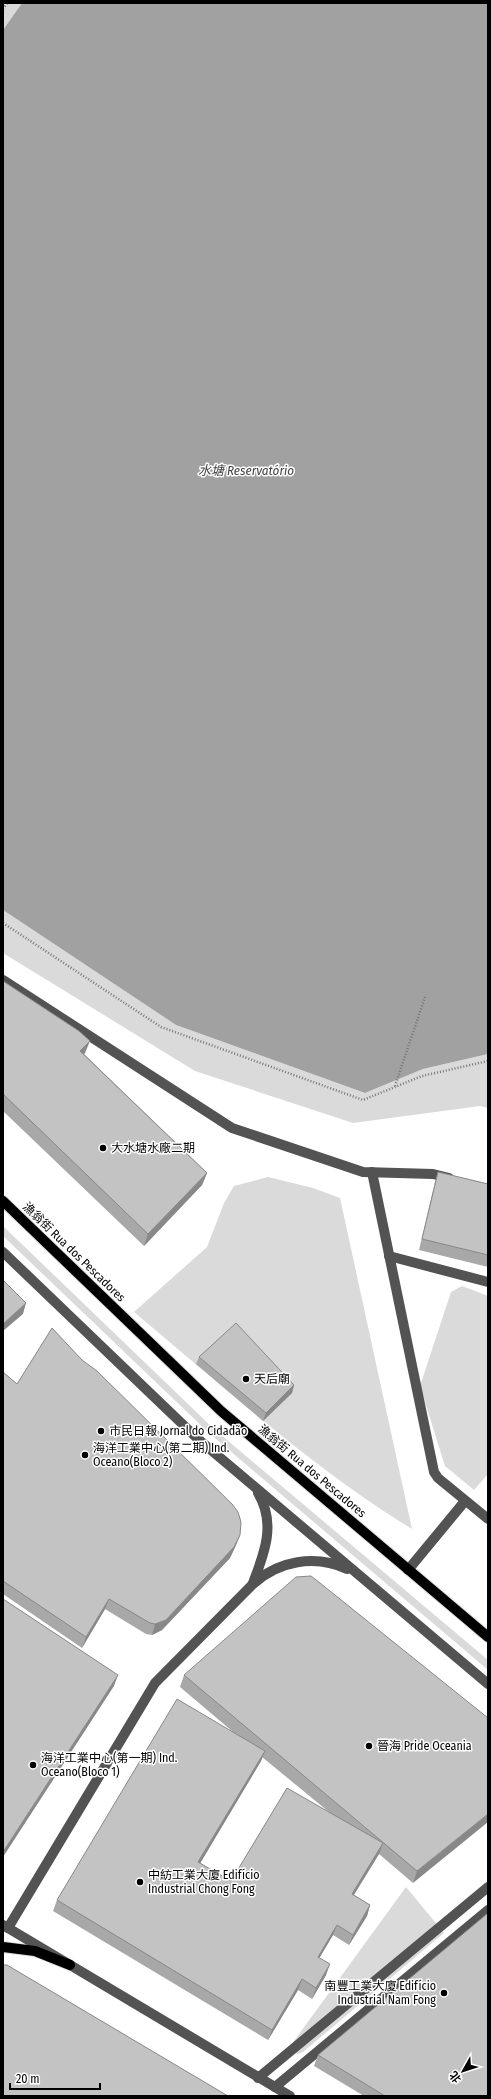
<svg xmlns="http://www.w3.org/2000/svg" width="491" height="2099" font-family="'Fira Sans Condensed','Noto Sans SC',sans-serif">
  <style>
    .green { fill: #dadada }
    .water { fill: #a1a1a1 }
    .lines { fill: none; stroke-linecap: round; stroke-linejoin: round }
    .major-casing { stroke: #dbdbdb; stroke-width: 12 }
    .path { stroke: #757575; stroke-width: 2.5; stroke-dasharray: 1 2; stroke-linecap: butt }
    .minor { stroke: #535353; stroke-width: 10 }
    .major { stroke: #000; stroke-width: 10 }
    .wall { fill: #a8a8a8; fill-rule: evenodd }
    .shaded-wall { fill: #888 }
    .building { fill: #c3c3c3; stroke: #888 }
    .poi-dot { fill: #000; stroke: #fff; stroke-width: 1.5 }
    .labels { text-anchor: middle; dominant-baseline: central; stroke-width: 3; stroke-linejoin: round; paint-order: stroke }
    .poi-label { font-size: 12px; fill: #000; stroke: #fff; text-anchor: start }
    .street-label { font-size: 12px; fill: #000; stroke: #fff }
    .water-label { font-size: 13px; font-style: italic; fill: #424242; stroke: #fff }
  </style>
  <rect width="100%" height="100%" fill="#fff"/>
  <!-- green -->
  <g class="green">
    <polygon points="3,3 22,3 3,30"/>
    <polygon points="3,910 176,1025 365,1093 423,1069 488,1054 488,1108 480,1106 353,1123 195,1071 3,953"/>
    <path d="M268 1177 313 1188 340 1198 412 1529C311 1467 224 1387 134 1312L207 1247 224 1203 234 1186Z"/>
    <polygon points="3,1226 214,1429 488,1660 488,1670 209,1433 3,1236"/>
    <polygon points="462,1286 488,1296 488,1474 474,1490 445,1466 420,1386 451,1292"/>
    <polygon points="406,1887 444,1933 303,2052 298,2054 293,2053 291,2047 294,2041"/>
  </g>
  <!-- water -->
  <polygon class="water" points="22,3 488,3 488,1054 423,1069 365,1093 176,1025 3,910 3,30"/>
  <g class="lines">
    <defs>
      <g id="major">
        <polyline points="3,1201 221,1411 488,1637"/>
        <polyline points="3,1947 35,1951 70,1965"/>
      </g>
    </defs>
    <!-- major casing -->
    <use href="#major" class="major-casing"/>
    <!-- path -->
    <g class="path">
      <polyline points="3,9 7,3"/>
      <polyline points="3,923 161,1027 363,1100 422,1076 488,1061"/>
      <polyline points="395,1086 425,997"/>
    </g>
    <!-- minor -->
    <g class="minor">
      <polyline points="3,980 232,1128 363,1172 433,1174 449,1178"/>
      <polyline points="372,1172 434,1472 438,1478 488,1519"/>
      <polyline points="3,1252 198,1439 488,1684"/>
      <polyline points="389,1256 488,1282"/>
      <polyline points="408,1570 465,1501"/>
      <path d="M253 1583C265 1552 276 1523 258 1493"/>
      <polyline points="3,1925 290,2096"/>
      <path d="M8 1928 155 1683 253 1584C278 1561 315 1554 347 1569"/>
      <polyline points="258,2078 488,1887"/>
      <polyline points="275,2087 488,1910"/>
    </g>
    <!-- major -->
    <use href="#major" class="major"/>
  </g>
  <!-- wall -->
  <g class="wall">
    <polygon points="3,981 85,1053 84,1054 207,1173 202,1185 144,1246 3,1111"/>
    <polygon points="438,1172 488,1184 488,1267 419,1250 435,1182"/>
    <polygon points="199,1357 294,1385 292,1393 263,1421 196,1364"/>
    <polygon points="3,1372 17,1384 240,1535 236,1545 230,1558 162,1630 152,1635 146,1634 105,1609 82,1648 3,1594"/>
    <path d="M184 1675 488 1718 413 1883 379 1854 354 1895 370 1905 367 1916 349 1945 333 1935 319 1958 326 1975 312 1999 298 1990 268 2040 53 1911 57 1900 232 1731 180 1687ZM262 1757 329 1812 231 1881 200 1863 261 1761Z"/>
    <polygon points="318,2055 488,2096 364,2096 314,2066"/>
  </g>
  <!-- shaded-wall -->
  <g class="shaded-wall">
    <polygon points="90,1041 85,1053 75,1063 80,1051"/>
    <polygon points="207,1173 202,1185 144,1246 148,1234"/>
    <polygon points="26,1303 23,1314 3,1331 3,1324"/>
    <polygon points="294,1385 292,1393 263,1421 266,1413"/>
    <polygon points="240,1535 236,1545 230,1558 162,1630 152,1635 155,1624"/>
    <polygon points="109,1599 105,1609 82,1648 86,1637"/>
    <polygon points="118,1675 114,1686 3,1857 3,1852"/>
    <polygon points="265,1751 261,1761 195,1872 198,1862"/>
    <polygon points="488,1814 488,1822 413,1883 417,1871"/>
    <polygon points="383,1843 379,1854 348,1904 352,1894"/>
    <polygon points="370,1905 367,1916 349,1945 353,1935"/>
    <polygon points="337,1925 333,1935 314,1967 318,1957"/>
    <polygon points="330,1964 326,1975 312,1999 316,1988"/>
    <polygon points="302,1979 298,1990 268,2040 272,2030"/>
  </g>
  <!-- building -->
  <g class="building">
    <polygon points="3,981 79,1031 90,1041 80,1051 207,1173 148,1234 3,1094"/>
    <polygon points="438,1172 488,1184 488,1255 422,1239"/>
    <polygon points="3,1280 26,1303 3,1324"/>
    <polygon points="236,1323 294,1385 266,1413 199,1357"/>
    <polygon points="52,1328 82,1360 97,1371 232,1504 238,1512 241,1522 240,1535 234,1547 166,1620 155,1624 150,1623 109,1599 86,1637 3,1581 3,1372 17,1384"/>
    <polygon points="311,1576 320,1583 488,1718 488,1814 417,1871 184,1675 296,1577"/>
    <polygon points="3,1599 118,1675 3,1852"/>
    <polygon points="177,1699 265,1751 198,1862 231,1881 287,1788 383,1843 352,1894 370,1905 353,1935 337,1925 318,1957 330,1964 316,1988 302,1979 272,2030 57,1900"/>
    <polygon points="488,1913 488,2096 385,2096 318,2055"/>
    <polygon points="3,1965 7,1965 228,2096 3,2096"/>
  </g>
  <!-- markers -->
  <g class="poi-dot">
    <circle cx="103" cy="1148" r="4"/>
    <circle cx="246" cy="1379" r="4"/>
    <circle cx="101" cy="1431" r="4"/>
    <circle cx="85" cy="1455" r="4"/>
    <circle cx="369" cy="1746" r="4"/>
    <circle cx="33" cy="1765" r="4"/>
    <circle cx="140" cy="1882" r="4"/>
    <circle cx="444" cy="1993" r="4"/>
  </g>
  <g class="labels">
    <!-- poi labels -->
    <g class="poi-label">
      <text x="111" y="1148">大水塘水廠二期</text>
      <text x="254" y="1379">天后廟</text>
      <text x="109" y="1431">市民日報 Jornal do Cidadão</text>
      <text x="93" y="1448">海洋工業中心(第二期) Ind.<tspan x="93" dy="14">Oceano(Bloco 2)</tspan></text>
      <text x="377" y="1746">晉海 Pride Oceania</text>
      <text x="41" y="1758">海洋工業中心(第一期) Ind.<tspan x="41" dy="14">Oceano(Bloco 1)</tspan></text>
      <text x="148" y="1875">中紡工業大廈 Edifício<tspan x="148" dy="14">Industrial Chong Fong</tspan></text>
      <text x="436" y="1986" text-anchor="end">南豐工業大廈 Edifício<tspan x="436" dy="14">Industrial Nam Fong</tspan></text>
    </g>
    <!-- street labels -->
    <g class="street-label">
      <text transform="translate(74 1252) rotate(44)">漁翁街 Rua dos Pescadores</text>
      <text transform="translate(312 1471) rotate(40)">漁翁街 Rua dos Pescadores</text>
    </g>
    <!-- water labels -->
    <g class="water-label">
      <text x="246" y="470">水塘 Reservatório</text>
    </g>
  </g>
  <!-- border -->
  <rect width="491" height="2099" fill="none" stroke="#000000" stroke-width="8"/>
  <!-- north arrow -->
  <g transform="translate(463 2071) rotate(231)" stroke="#ffffff" stroke-width="3" paint-order="stroke">
  <path d="M0-3L7 15L0 10L-7 15Z" fill="#000000"/>
  <text y="-6" font-size="11" font-weight="bold" text-anchor="middle" fill="#000000">北</text>
  </g>
  <!-- scale -->
  <path d="M10 2083v6h90v-6" fill="none" stroke="#000000" stroke-width="2"/>
  <text x="16" y="2083" font-size="12" fill="#000000" stroke="#ffffff" stroke-width="3" paint-order="stroke">20 m</text>
</svg>
